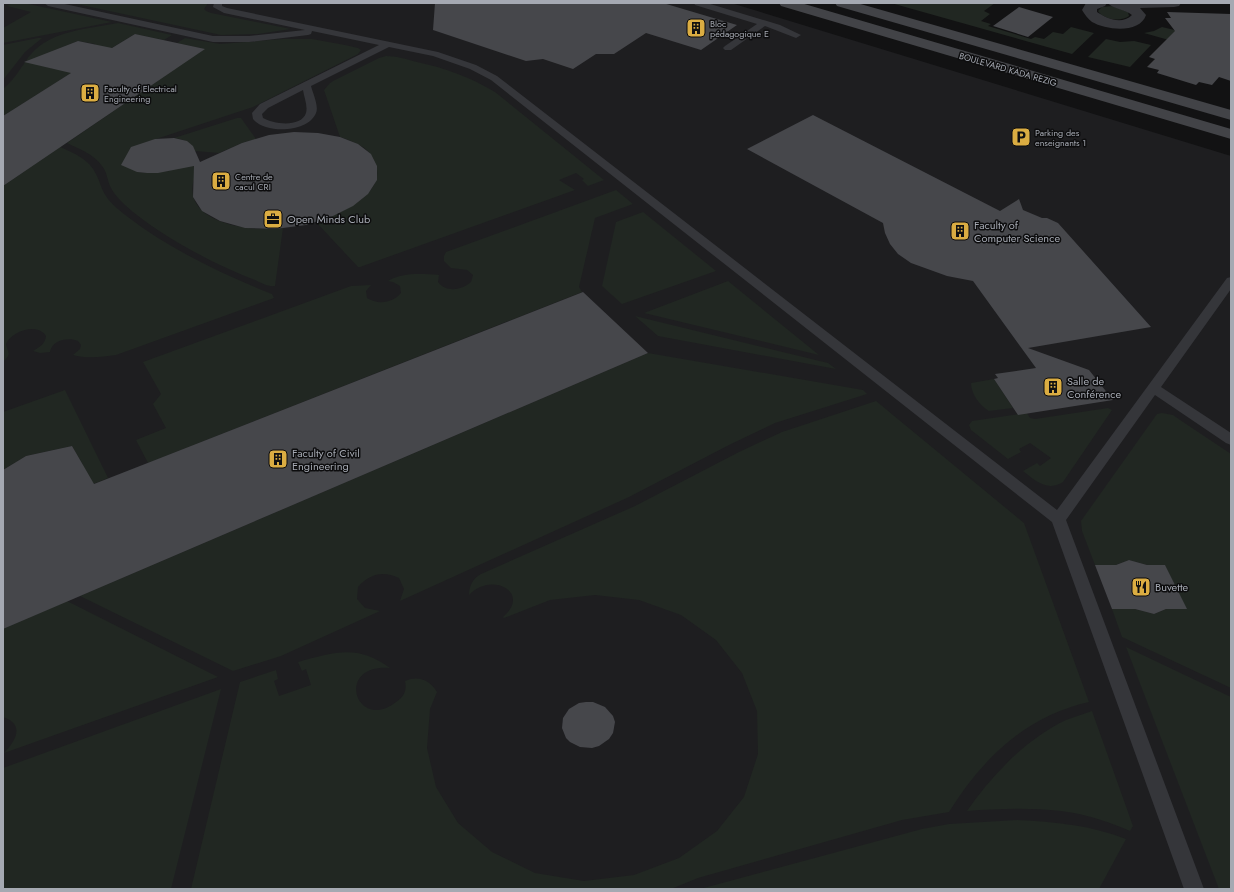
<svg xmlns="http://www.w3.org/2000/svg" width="1234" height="892" font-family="Jost,sans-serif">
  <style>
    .built { fill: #1e1e20 }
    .green { fill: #212722 }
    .building { fill: #46474b }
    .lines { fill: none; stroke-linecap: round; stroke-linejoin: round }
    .service { fill: #35363a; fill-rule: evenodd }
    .minor { fill: #35363a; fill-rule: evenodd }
    .secondary { fill: #424347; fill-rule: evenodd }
    .labels { text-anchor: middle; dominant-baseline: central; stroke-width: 3; stroke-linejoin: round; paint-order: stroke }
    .far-poi-label { font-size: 9px; fill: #a5a9b2; stroke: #0d0d0e; text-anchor: start }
    .far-street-label { font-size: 9px; fill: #a5a9b2; stroke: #0d0d0e }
    .poi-label { font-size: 11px; fill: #a5a9b2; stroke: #0d0d0e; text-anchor: start }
  </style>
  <rect width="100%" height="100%" fill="#121213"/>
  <!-- built -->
  <polygon class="built" points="3,3 731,3 1231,156 1231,889 3,889"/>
  <!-- green -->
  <g class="green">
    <polygon points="12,3 24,3 112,22 3,43 3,28 31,12 7,6"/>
    <polygon points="72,3 208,3 204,9 206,11 211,13 291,29 258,34 221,35"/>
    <polygon points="891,3 1000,3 995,3 984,11 990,14 981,21 991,24 988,26 1031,39 1035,37 1044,39 1053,32 1063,34 1071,27 1094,33 1072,54"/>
    <path d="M1112 6 1128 12 1129 16C1121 22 1104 20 1098 11L1102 7Z"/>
    <path d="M118 23 172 35 164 40 135 34 97 57 95 44 78 41 53 51 39 65 55 69 78 60 89 62 3 116V89C10 83 16 76 21 68 25 63 27 58 32 53 53 30 88 29 118 23Z"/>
    <polygon points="1162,27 1191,34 1190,46 1144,33 1154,31"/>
    <polygon points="38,38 42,38 25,52 3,80 3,45"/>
    <path d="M185 38 220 44 283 39H312L345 45 358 48 361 50 358 54 253 107 144 143C135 147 129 150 125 159L137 172 147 173 169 171 183 165 203 167C200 171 194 177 193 183 185 225 255 232 283 228L275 286C268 287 261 283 255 280 215 265 157 234 125 205 119 199 113 193 110 186 107 179 107 172 102 166 94 154 79 149 67 143L204 49 177 43Z"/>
    <polygon points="1106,39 1120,42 1134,41 1151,45 1130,67 1088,57"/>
    <path d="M386 56C396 56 406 59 417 62 445 68 470 77 495 92L604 180 588 186 582 180 584 179 576 173 559 180 575 190 360 267H358L316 222C338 215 391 192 374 161 371 153 365 147 357 144 352 141 346 139 340 137L324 90 330 83 335 80 379 58Z"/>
    <path d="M237 118H241L256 139 242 143 219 153 195 151C191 142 184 139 174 138Z"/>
    <path d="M60 147C74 153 89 159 96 174 100 181 101 189 106 196 111 204 120 211 128 217 171 250 222 274 272 294L274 298 116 355C103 357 86 359 73 355L80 349 81 345 78 341C68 337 52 340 50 352L40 353 33 351C40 347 45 344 46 336 38 322 11 331 6 344 8 354 12 353 3 362V186Z"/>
    <path d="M616 190 633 204 595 218 579 287 582 292 148 463 136 440 166 428 153 404 161 394 143 362 351 286 371 285 366 291 367 298C378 305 393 303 401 293L400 286 393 282 388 281C403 272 422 274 439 275L438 282C446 293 462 290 471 282L473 275 467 270 451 268 444 261V256L446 252Z"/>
    <polygon points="643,212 716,271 622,304 602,286 616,222"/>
    <polygon points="728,281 819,355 644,313"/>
    <polygon points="635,316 828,363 836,369 658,336"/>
    <path d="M648 353 863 390 867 394 775 423 729 445 629 497 400 601 404 589 399 578C383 570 369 574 358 587L357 599 365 608 380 611 281 656 233 671 80 596Z"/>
    <path d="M994 379 1013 408 989 411C980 406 971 394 971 383Z"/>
    <polygon points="65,390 108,478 60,498 53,484 83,465 72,446 26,456 3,470 3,412"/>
    <path d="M876 401 1024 523 1089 702C1026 716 982 759 949 812L902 820 698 878 671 889H191L240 682 276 670 278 679 274 681 279 696 311 685 306 669 302 671 298 662C334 652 358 644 390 668 333 664 357 733 396 702 404 697 407 690 405 681 418 675 430 680 437 692L430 709 427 748 436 787 458 823 492 852 535 873 584 881 634 875 679 858 717 831 744 797 758 754 757 711 742 673 716 640 681 615 639 600 595 595 550 600 504 618 503 617C532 592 491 571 469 595 469 586 473 578 481 574L635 506 739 452 782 432Z"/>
    <path d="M1108 408 1112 410 1063 482C1047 492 1036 481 1023 471L1037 463 1040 466 1051 458 1030 443 1019 449 1021 452 1008 459 971 430 969 425 972 421 1027 413 1030 418 1035 419Z"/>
    <polygon points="1162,413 1173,415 1180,420 1231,454 1231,688 1122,637 1112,609 1135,609 1154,614 1166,609 1186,609 1165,565 1147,565 1129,560 1116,565 1095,565 1082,531 1081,521 1157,414"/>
    <path d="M67 601 218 677 4 753C16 741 25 724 3 717V629Z"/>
    <polygon points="1126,647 1231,697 1231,889 1219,889"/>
    <polygon points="221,689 171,889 3,889 3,768"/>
    <path d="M1092 711 1133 826 1130 831C1121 827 1111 823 1101 820 1059 806 1011 808 967 811 992 775 1026 739 1066 720 1074 717 1084 714 1092 711Z"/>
    <path d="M1017 820C1055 822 1090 825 1126 839L1099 889H700L922 829 949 824Z"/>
  </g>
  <!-- building -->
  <g class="building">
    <polygon points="435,3 663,3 737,25 701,50 646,33 614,54 596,54 573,69 543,59 526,61 433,30"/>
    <polygon points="1019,7 1053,17 1028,37 993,26"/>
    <polygon points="1167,12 1231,14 1231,81 1219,77 1212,85 1199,82 1196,85 1157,73 1159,70 1147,67 1155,59 1149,57 1175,31 1165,18 1171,18"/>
    <polygon points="135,34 205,49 3,186 3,116 71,73 24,62 78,41 112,48"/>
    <polygon points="813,115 1000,211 1019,199 1023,210 1042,218 1047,218 1058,223 1151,327 1028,348 1089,370 1113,400 1018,415 994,379 998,378 995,374 1036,368 973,281 947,276 911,263 898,254 890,244 885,233 883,223 747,149"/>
    <polygon points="294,132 318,133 340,137 358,144 371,154 377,166 377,180 368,194 353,206 331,217 306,225 275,229 245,228 220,221 202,211 193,197 194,166 158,173 147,173 137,172 121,165 131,147 155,139 174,138 187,141 193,146 200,162 242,143 269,135"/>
    <polygon points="583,292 648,353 3,629 3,470 26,456 72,446 94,484"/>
    <polygon points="1129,560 1147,565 1165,565 1187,609 1166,609 1154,614 1135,609 1112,609 1095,565 1116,565"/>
    <polygon points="586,702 593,702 605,707 613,716 615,722 613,733 609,739 599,746 592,748 580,747 570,742 566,738 562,728 563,718 569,709 579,703"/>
  </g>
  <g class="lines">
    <!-- service -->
    <g class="service">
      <path d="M44 3H60L213 36H249L305 30 224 13 213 7 214 3H222V6L227 8 438 52 476 65 497 76 1057 510 1227 278 1231 277V289L1161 387 1231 433V445L1226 443 1155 395 1066 520 1204 889H1184L1052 522 491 80 470 69 433 56 389 47 311 86C313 94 319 106 316 113 308 133 265 134 253 119L252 113 260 104 379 45 312 31 311 34 308 35 249 42H213L48 6ZM303 90C304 97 308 106 306 113 301 128 273 124 263 118L262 114 268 108Z"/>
      <polygon points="694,3 707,3 780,25 801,35 796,38 765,26 731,50 725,50 723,48 725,46 757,24 695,5"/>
    </g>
    <!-- minor -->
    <path class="minor" d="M1086 3H1107L1105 6 1097 9V12C1107 19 1122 25 1132 15 1125 9 1112 9 1108 3H1181L1179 6 1174 7 1140 8 1146 15C1140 34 1106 30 1092 22 1088 19 1085 15 1082 10Z"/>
    <!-- secondary -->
    <g class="secondary">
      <polygon points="779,3 801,3 1231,129 1231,139 781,6"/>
      <polygon points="835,3 857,3 1231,110 1231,120 837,6"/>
    </g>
  </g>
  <!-- icons -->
  <defs>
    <symbol id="building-square" viewBox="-11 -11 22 22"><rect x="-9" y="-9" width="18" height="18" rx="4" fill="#dbad42" stroke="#0d0d0e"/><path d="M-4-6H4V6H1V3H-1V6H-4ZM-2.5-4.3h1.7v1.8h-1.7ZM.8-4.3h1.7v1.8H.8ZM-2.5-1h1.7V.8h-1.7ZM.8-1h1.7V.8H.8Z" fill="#111"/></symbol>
    <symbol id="parking-square" viewBox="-11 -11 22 22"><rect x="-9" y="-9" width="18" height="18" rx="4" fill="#dbad42" stroke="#0d0d0e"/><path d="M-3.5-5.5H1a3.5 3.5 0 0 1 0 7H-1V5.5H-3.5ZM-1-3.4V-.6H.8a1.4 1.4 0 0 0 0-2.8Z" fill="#111"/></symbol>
    <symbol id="office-square" viewBox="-11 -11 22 22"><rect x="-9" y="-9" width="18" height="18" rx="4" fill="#dbad42" stroke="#0d0d0e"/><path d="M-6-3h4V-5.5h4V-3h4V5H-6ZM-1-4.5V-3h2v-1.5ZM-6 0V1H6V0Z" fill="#111"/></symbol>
    <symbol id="restaurant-square" viewBox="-11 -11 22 22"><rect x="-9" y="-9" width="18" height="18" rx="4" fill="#dbad42" stroke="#0d0d0e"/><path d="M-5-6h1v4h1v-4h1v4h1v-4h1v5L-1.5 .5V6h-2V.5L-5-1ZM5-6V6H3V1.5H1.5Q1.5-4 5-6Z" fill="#111"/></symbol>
  </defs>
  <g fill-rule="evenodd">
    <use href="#building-square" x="685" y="17" width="22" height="22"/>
    <use href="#building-square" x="79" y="82" width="22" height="22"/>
    <use href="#parking-square" x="1010" y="126" width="22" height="22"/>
    <use href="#building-square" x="210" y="170" width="22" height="22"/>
    <use href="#office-square" x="262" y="208" width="22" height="22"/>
    <use href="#building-square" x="949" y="220" width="22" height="22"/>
    <use href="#building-square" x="1042" y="376" width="22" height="22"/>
    <use href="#building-square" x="267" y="448" width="22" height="22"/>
    <use href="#restaurant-square" x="1130" y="576" width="22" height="22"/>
  </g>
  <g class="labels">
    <!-- far-poi labels -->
    <g class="far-poi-label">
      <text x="710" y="23">Bloc<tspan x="710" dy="10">pédagogique E</tspan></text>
      <text x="104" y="88">Faculty of Electrical<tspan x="104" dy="10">Engineering</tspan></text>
      <text x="1035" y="132">Parking des<tspan x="1035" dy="10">enseignants 1</tspan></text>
      <text x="235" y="176">Centre de<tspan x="235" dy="10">cacul CRI</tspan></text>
    </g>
    <!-- far-street labels -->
    <g class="far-street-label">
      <text transform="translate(1008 69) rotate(16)">BOULEVARD KADA REZIG</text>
    </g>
    <!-- poi labels -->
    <g class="poi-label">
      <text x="287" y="219">Open Minds Club</text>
      <text x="974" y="225">Faculty of<tspan x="974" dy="13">Computer Science</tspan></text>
      <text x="1067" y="381">Salle de<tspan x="1067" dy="13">Conférence</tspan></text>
      <text x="292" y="453">Faculty of Civil<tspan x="292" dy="13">Engineering</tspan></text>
      <text x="1155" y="587">Buvette</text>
    </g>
  </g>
  <!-- border -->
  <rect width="1234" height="892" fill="none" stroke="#a5a9b2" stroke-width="8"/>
</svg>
